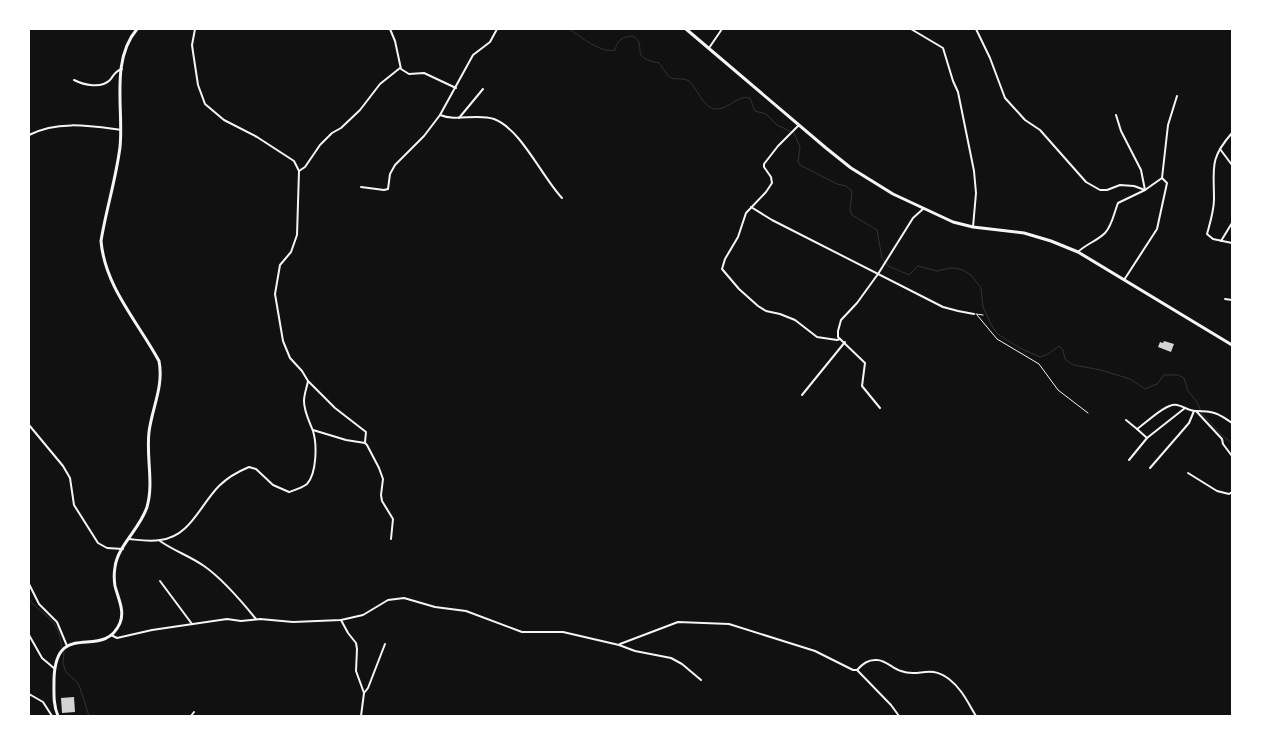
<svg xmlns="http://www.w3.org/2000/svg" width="1261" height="745" font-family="'Roboto Serif',serif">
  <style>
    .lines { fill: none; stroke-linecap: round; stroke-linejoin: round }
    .stream { stroke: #333; stroke-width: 1 }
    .building { fill: #d3d3d3 }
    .path { stroke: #f5f5f5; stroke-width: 1 }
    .minor { stroke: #f5f5f5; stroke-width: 2 }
    .secondary { stroke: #f5f5f5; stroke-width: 3 }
  </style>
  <rect width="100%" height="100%" fill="#111"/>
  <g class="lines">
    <!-- stream -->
    <g class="stream">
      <path d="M569 29C580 36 601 54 615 50 618 39 622 37 633 36 649 47 627 57 659 63 663 67 666 75 671 78 678 80 684 77 690 82 698 90 704 110 718 109 730 108 737 95 750 98L755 111 766 114 777 125 794 133 800 147 798 162 800 165 837 184 846 186 852 191 850 210 852 215 877 230 882 258 888 266 907 274 909 275 918 266 937 271 950 268H955L963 270 972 276 981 288 983 307 993 328 999 335 1020 348 1040 357 1048 354 1059 346 1063 350 1065 359 1069 362 1074 365 1101 370 1130 379 1145 389 1157 384 1164 375H1178L1184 378 1188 391 1197 402 1202 414 1223 436 1232 443"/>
      <path d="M29 599C36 610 49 615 55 625 60 632 60 640 62 648"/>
      <polyline points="64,652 63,664 66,672 78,683 80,688 89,716"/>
    </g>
  </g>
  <!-- building -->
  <g class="building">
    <polygon points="1164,341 1174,344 1171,352 1158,347 1160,342 1163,343"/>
    <polygon points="74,697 75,712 62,713 61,698"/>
  </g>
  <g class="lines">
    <!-- path -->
    <g class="path">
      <polyline points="976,314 983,315"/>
      <polyline points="977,315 997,339 1039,364 1058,390 1088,413"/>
    </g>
    <!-- minor -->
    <g class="minor">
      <polyline points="390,29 395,41 401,69 409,74 424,73 456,88"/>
      <polyline points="911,29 943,48 953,81 958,92 974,171 976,193 973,227"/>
      <polyline points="976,29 990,58 1005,98 1025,120 1040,130 1086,182 1100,190 1107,190 1120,185 1134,186 1145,190"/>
      <polyline points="709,48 722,29"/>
      <path d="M74 80C84 85 101 89 110 80 114 75 115 71 122 69"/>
      <path d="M440 115C457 122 476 113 494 119 521 129 542 177 562 198"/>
      <polyline points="1116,115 1121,131 1141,170 1145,190"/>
      <polyline points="459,118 483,89"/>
      <polyline points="799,125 778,146 764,164 764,167 771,177 772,183 766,192 746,213 738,237 725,259 722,269 739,289 758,306 766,311 780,314 795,320 817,337 837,340 840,339"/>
      <path d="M1232 133C1209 159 1214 168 1214 199 1214 211 1210 223 1207 234L1213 239 1232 243"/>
      <path d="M29 135C58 120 91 126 121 130"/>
      <polyline points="1220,149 1232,165"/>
      <polyline points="299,171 305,167 320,145 332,133 341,128 360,110 380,84 400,68"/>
      <polyline points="1162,178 1168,125 1177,96"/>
      <polyline points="361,187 384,190 388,189 390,174 395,165 424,136 440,115 473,55 490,42 497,29"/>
      <polyline points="751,207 772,220 943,307 958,311 974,314"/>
      <polyline points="1221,241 1232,223"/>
      <path d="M1078 252C1086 244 1097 241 1105 233 1112 226 1114 213 1118 203L1145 190 1162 178"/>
      <polyline points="1124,280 1157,229 1167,183 1162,178"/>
      <polyline points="1225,299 1232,300"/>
      <polyline points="308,381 335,408 366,432 365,442"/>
      <polyline points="802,395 845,342"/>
      <polyline points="880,408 862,386 865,363 838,337 838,331 841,320 857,303 878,274 913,218 923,209"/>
      <polyline points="1196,411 1222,439 1223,444 1232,456"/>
      <path d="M1126 420 1137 429C1146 423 1167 402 1177 405 1183 406 1189 411 1196 411 1213 411 1218 413 1232 423"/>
      <polyline points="29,425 63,466 70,478 74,505 98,543 107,548 123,549"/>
      <polyline points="1137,429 1147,438"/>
      <polyline points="313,430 346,440 365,443 367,445 379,468 383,479 381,495 382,501 393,519 391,539"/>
      <polyline points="1129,460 1147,438 1185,408"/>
      <polyline points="1150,468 1189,423 1194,411"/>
      <polyline points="1188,473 1217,491 1229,494 1232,492"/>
      <path d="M129 539C139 540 150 542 160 540 190 537 200 505 219 486 228 477 237 472 249 467L256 469 273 485 289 492C295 490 302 488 307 484 317 473 317 444 313 431 309 420 304 412 304 401 304 394 307 387 308 381L302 371 290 358 283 341 275 294 280 265 291 252 297 235 299 171 294 161 257 137 224 120 205 104 198 85 193 52 192 45 195 29"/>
      <path d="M160 541C174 551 190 556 204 566 220 577 243 603 256 619"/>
      <polyline points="160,581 192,624"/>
      <polyline points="29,584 39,604 57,622 67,646"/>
      <polyline points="341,620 348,633 356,643 357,649 356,671 364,693 361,716"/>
      <polyline points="29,635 42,658 55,669"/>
      <polyline points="111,635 117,638 152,630 227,619 241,621 260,619 293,622 341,620 363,615 388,600 404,598 435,607 466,611 522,632 563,632 619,645 635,651 671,658 682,664 701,680"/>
      <path d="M620 644 678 622 729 624 815 651 853 670H857C862 664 868 659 877 660 886 660 893 669 901 671 919 678 929 664 949 679 962 689 968 703 976 716"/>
      <polyline points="857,670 891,705 899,716"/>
      <polyline points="364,693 368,688 385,644"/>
      <polyline points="29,694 43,702 52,716"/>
      <polyline points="191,716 194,712"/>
    </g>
    <!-- secondary -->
    <g class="secondary">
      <polyline points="686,29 826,148 851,168 893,194 953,222 973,227 1024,233 1051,241 1078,252 1232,345"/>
      <path d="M58 716C53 705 54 692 54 679 56 617 103 662 120 623 125 611 118 598 115 586 114 580 114 573 115 567 118 545 140 529 147 507 154 483 146 457 149 432 152 408 164 386 159 361 138 322 105 287 101 241 106 210 116 179 120 147 124 110 110 61 137 29"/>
    </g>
  </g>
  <!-- border -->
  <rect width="1261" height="745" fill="none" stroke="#ffffff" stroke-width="60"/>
</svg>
